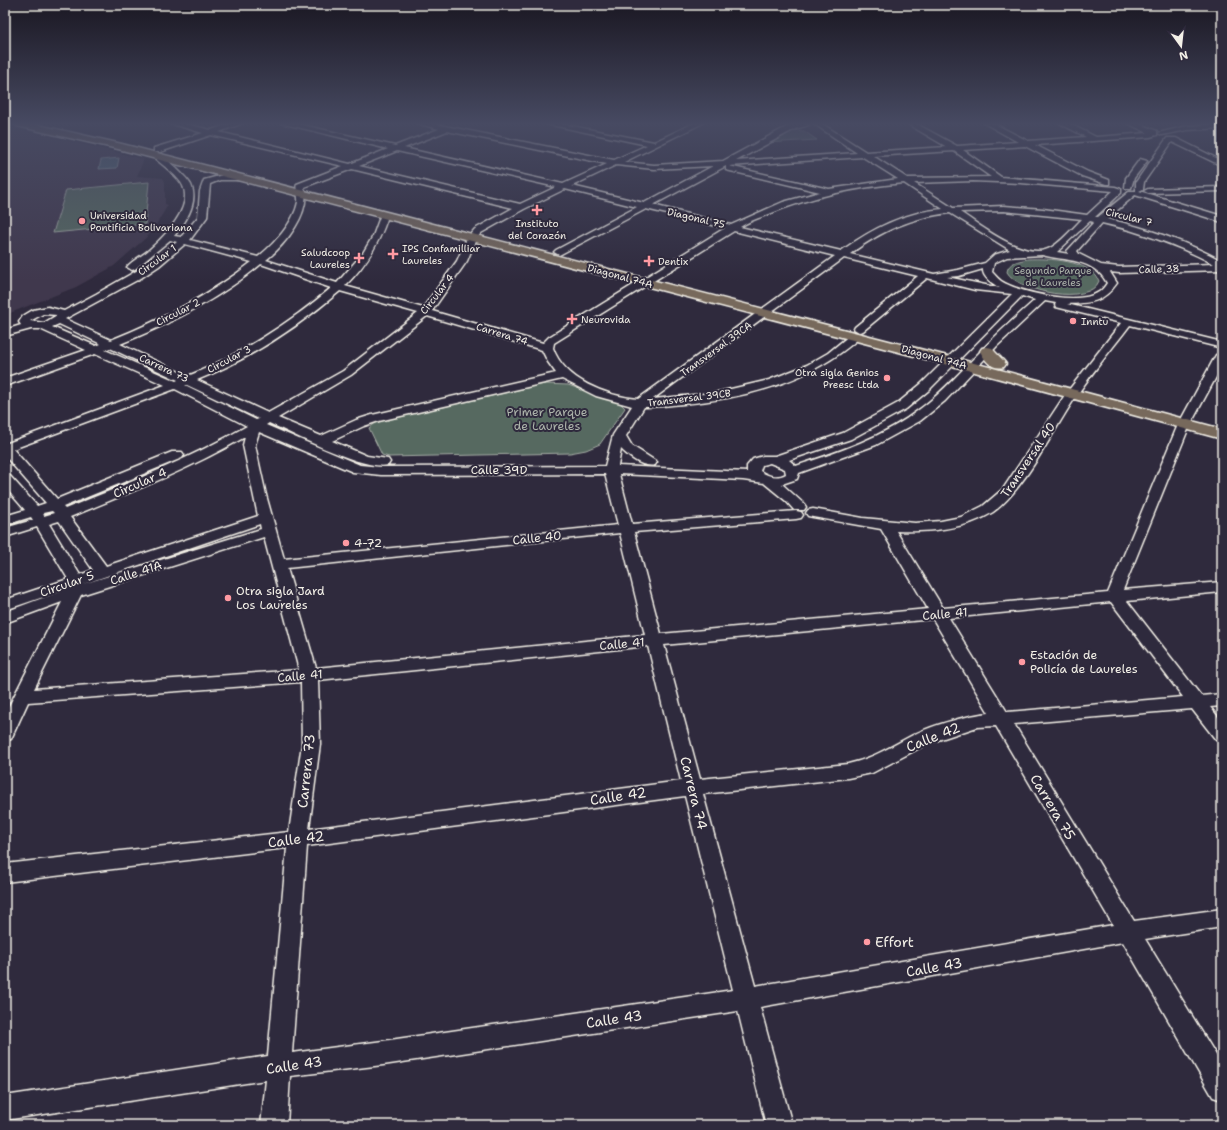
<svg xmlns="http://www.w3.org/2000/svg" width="1227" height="1130" font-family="'Shantell Sans',sans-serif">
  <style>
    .built { fill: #40384d }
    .green { fill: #566961; stroke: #a5ada4 }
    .water { fill: #4d6675; stroke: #909ea3 }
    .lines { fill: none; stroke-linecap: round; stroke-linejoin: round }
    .minor-casing { stroke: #f4f1e8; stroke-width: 3 }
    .major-casing { stroke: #f4f1e8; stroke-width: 3 }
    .minor { fill: #2f2a3d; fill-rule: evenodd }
    .major { fill: #77695c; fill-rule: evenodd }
    .poi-dot { fill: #ff9aa2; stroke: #2f2a3d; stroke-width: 1.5 }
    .labels { text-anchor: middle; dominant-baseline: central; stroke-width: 4; stroke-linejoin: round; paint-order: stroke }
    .far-poi-label { font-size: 10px; fill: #f4f1e8; stroke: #2f2a3d; text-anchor: start }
    .far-street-label { font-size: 10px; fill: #f4f1e8; stroke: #2f2a3d }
    .far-park-label { font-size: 10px; fill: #adb4ab; stroke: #2f2a3d }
    .park-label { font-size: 12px; fill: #adb4ab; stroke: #2f2a3d }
    .street-label { font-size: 12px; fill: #f4f1e8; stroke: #2f2a3d }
    .poi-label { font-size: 12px; fill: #f4f1e8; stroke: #2f2a3d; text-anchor: start }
    .near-street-label { font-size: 14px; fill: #f4f1e8; stroke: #2f2a3d }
    .near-poi-label { font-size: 14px; fill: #f4f1e8; stroke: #2f2a3d; text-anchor: start }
  </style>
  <rect width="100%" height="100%" fill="#2f2a3d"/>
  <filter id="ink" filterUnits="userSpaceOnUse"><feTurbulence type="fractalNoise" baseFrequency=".025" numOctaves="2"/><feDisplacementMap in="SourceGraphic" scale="8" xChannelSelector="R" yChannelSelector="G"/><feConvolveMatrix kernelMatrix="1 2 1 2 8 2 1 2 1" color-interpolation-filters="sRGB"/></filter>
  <g filter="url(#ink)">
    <!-- built -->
    <polygon class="built" points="5,125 144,159 137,176 163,178 165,182 165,204 168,205 157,223 150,230 149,235 114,266 76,287 5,315"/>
    <!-- green -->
    <g class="green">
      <polygon points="795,130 804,131 817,140 766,143"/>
      <polygon points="149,182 145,224 53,233 66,190"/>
      <path d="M1028 259C1047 258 1091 260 1099 281 1090 306 1018 292 1007 272 1008 262 1019 261 1028 259Z"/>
      <polygon points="544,384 568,385 620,403 625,408 600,444 586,450 570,453 389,457 382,455 369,428 377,422"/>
    </g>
    <!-- water -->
    <polygon class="water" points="119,158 117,168 99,169 101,160"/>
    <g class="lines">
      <defs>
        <g id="minor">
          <path d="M169 123H182L211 130 232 123H243L219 132 350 164 388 149 281 123H294L395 146 439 129 416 123H430L614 160 647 145 542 123H557L654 142 694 123H703L624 162 654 165 723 161 790 125 803 123 809 125 795 129 736 161 857 153 813 123H821L866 152 947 147 906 123H915L957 146 1018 142 984 123H993L1028 141 1086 137 1059 123H1068L1096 137 1148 133 1127 123H1137L1157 131V135L1150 137 1035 145 1088 172 1109 180V184H1106L1082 176 1025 146 963 150 1001 177 1115 187 1121 189V193L1095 217H1098L1130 191H1136V182L1167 138H1176L1222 161V166L1172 142 1144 182 1143 189 1139 191 1222 216V222L1135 195 1107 219C1147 228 1185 241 1222 261V270L1119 273 1110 272 1117 283C1103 303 1090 303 1067 304L1222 342V348L1130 325C1111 350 1090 375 1073 401 1052 433 1023 491 993 512 965 530 928 532 896 531L943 608 1108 593 1177 427 1216 355 1222 352V366L1189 427 1123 590 1222 582V592L1127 601 1201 696 1222 694V706L1210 707 1222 722V742L1216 740 1192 709 1014 724 1134 921 1222 909V927L1145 939 1222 1065V1100L1213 1097 1123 942 760 1007 792 1125H766L738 1011 383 1065 290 1076 287 1125H261L266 1080 5 1120V1096L268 1056 287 848 5 882V864L289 832 302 744 301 682 28 702 11 739 5 741V714L62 602 5 623V612L64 590 5 610V600L68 579 37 527 5 537V528L33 520 31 517 5 525V516L25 510 5 487V475L10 476 37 506 46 503 5 456V444L165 385 95 354 5 386V378L86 350 40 329H31L5 336V330L21 325 19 322 23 316 33 310 48 307 64 311 96 294 152 262 177 242 170 240 135 269 132 270 127 267C133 260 142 256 149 250 164 237 193 208 183 186 180 178 164 166 157 160V156H163C170 163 187 177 191 185 199 202 185 223 174 236L181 237 198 217 200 191 204 180 219 176H244V180H220L210 184 207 217 190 240 258 257C273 245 294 223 298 202 299 196 295 189 297 184L343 166 211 135 160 152H154V148L203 133ZM447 131 607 164 563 184 404 148ZM397 151 556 187 520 204 359 166ZM954 151 991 177 907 178 873 156ZM863 157 898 179 829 189 729 166ZM616 165 654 169 713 166 644 203 572 186ZM726 166V170L820 192 783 202 731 225 653 205 726 166H729ZM352 169 513 208 475 229 467 238 457 261 423 308 345 286C366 265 379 244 388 216L387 214H381L373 236 363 253 337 283 266 260C285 245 312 212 304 187ZM973 181 1021 183 1113 191 1087 215 1043 209 1004 206 953 208 914 183ZM904 183 943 209C904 212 872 229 841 251L740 227C749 221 759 218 769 214 812 196 858 187 904 183ZM565 189 637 207 556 250 554 252 559 255 646 209 725 228 549 337 543 343 432 311 467 261 476 239 481 233 524 209ZM1004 211 1082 219C1073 228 1063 240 1052 247 1027 263 981 226 960 212ZM950 213 1010 250 994 255 985 263 958 270 934 274 850 254C881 231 912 217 950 213ZM1090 221 1094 222 1069 249 1067 251 1069 254 1057 252ZM1102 223C1141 232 1178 245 1214 264L1119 267 1101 265 1079 254 1077 251ZM734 231 835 256 638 399C606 396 564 380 553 348L554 343ZM185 244 252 262C210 295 161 320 111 340L65 319 141 278 159 266ZM1042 255C1065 261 1094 258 1107 283 1105 286 1102 290 1099 292 1079 306 1020 293 1001 281 997 278 995 275 992 272L994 263 1007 257ZM844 258 918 276 855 327 854 329 859 332 863 331 927 278 975 290 1012 294 921 384 898 403 843 433 775 456H763L753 459 747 466V472L618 466 621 449C629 457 643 468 655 465L657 462 632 446 626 436 644 407C657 407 670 405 683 404 746 398 810 382 858 339L859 337 858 335H850L828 353 807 365 769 380 714 393 653 399ZM261 264 331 288C290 323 238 356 188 376L120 344C170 324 219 299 261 264ZM983 269C982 277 993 284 1000 288L947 277 959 276ZM340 291 418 313 343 371 268 413 197 380C248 360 299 326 340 291ZM1022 296 1035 300C1017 316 999 332 982 350 962 370 943 392 920 409 884 437 839 452 796 466L789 460 851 439 906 409 929 390ZM1045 301 1056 303 1055 305 1056 307 1121 323 1065 395 1003 489 983 506 961 517 941 521 915 523 863 518 813 509 808 510 806 513 808 516 813 517 881 529 928 609 661 634 634 532 796 519 801 518 803 515 801 512 796 511 632 524 619 474 743 480 764 483 786 501 794 510H804L806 507 804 504 782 484 797 479 799 473 876 445 920 421 945 401 997 346ZM43 314 57 315 44 323 30 321ZM427 316 542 350 548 362 556 373 372 415 356 420 321 436 278 418 351 375ZM59 324 101 344 96 346 52 327ZM110 348 178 380 176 381 105 350ZM562 379 596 396 632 406 613 435 605 466 381 467 360 465 266 425 269 423C294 434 364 471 388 465L390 462 388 459 367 456 332 441 364 426 379 421ZM185 385H187L259 419 256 420ZM175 389 247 426C189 459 127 484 65 509L63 507 182 458 184 455 182 452H172L57 499 13 449ZM259 432 353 472 381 475 605 474 618 525 284 559 266 495 255 445ZM245 437 243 445 258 516 106 566 70 517C129 493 190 469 245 437ZM770 463 785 469 786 474C777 479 767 476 760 471L762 465ZM52 511 54 513 44 516 43 513ZM59 521 93 570 80 575 49 524ZM260 524 261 529 83 584ZM620 533 645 635 316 668 287 568ZM264 537 299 670 34 689 81 595ZM1111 602 1183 697 1007 712 949 618ZM933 619 989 713C969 715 933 725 915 734 891 746 875 758 848 764L700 779 664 645ZM648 646 681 781 309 829 320 744 318 680ZM996 726 1113 925 755 986 703 794 848 778 872 773 929 743 977 727ZM685 796 733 990 383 1041 292 1053 307 846Z"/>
          <polygon points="1222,124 1222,128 1187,130 1162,135 1158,133 1187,126"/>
          <polygon points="1140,159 1147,161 1134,178 1131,188 1125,188 1126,178"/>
          <polygon points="1222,187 1222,191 1148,193 1144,191 1148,189"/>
        </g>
        <g id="major">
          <polygon points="13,123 30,123 122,144 955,358 1222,429 1222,439 945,364 118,149 17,126"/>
          <path d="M987 347 992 348C996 354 1002 358 1006 364L1004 367C992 370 985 361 980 351L982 348Z"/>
        </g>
      </defs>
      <!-- minor casing -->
      <use href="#minor" class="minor-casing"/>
      <!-- major casing -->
      <use href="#major" class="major-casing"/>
      <!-- minor -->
      <use href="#minor" class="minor"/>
      <!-- major -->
      <use href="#major" class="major"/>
    </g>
  </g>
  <!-- sky -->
  <linearGradient id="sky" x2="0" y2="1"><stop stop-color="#1a1722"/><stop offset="0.44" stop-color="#474a62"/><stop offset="1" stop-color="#474a62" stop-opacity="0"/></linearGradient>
  <rect width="1227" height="281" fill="url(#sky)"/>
  <!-- markers -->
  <g class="poi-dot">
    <path d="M535 204h4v4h4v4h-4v4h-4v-4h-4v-4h4z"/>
    <circle cx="82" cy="221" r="4"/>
    <path d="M391 248h4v4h4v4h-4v4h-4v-4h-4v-4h4z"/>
    <path d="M357 252h4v4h4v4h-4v4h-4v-4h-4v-4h4z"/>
    <path d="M647 255h4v4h4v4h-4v4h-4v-4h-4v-4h4z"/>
    <path d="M570 313h4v4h4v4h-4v4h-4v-4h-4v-4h4z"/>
    <circle cx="1073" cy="321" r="4"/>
    <circle cx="887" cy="378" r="4"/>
    <circle cx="346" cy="543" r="4"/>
    <circle cx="228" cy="598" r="4"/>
    <circle cx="1022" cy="662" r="4"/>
    <circle cx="867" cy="942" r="4"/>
  </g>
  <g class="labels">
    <!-- far-poi labels -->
    <g class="far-poi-label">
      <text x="90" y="215">Universidad<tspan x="90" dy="12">Pontificia Bolivariana</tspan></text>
      <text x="537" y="223" text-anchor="middle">Instituto<tspan x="537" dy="12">del Corazón</tspan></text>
      <text x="402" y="248">IPS Confamilliar<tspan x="402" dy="12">Laureles</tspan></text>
      <text x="350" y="252" text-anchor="end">Saludcoop<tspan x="350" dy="12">Laureles</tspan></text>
      <text x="658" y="261">Dentix</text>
      <text x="581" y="319">Neurovida</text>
      <text x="1081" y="321">Inntu</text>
      <text x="879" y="372" text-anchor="end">Otra sigla Genios<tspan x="879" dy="12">Preesc Ltda</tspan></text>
    </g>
    <!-- far-street labels -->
    <g class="far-street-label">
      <text transform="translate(1129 217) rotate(14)">Circular 7</text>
      <text transform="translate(696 218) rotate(13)">Diagonal 75</text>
      <text transform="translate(157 260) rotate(-36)">Circular 1</text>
      <text transform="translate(1159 269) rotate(-2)">Calle 38</text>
      <text transform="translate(620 276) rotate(15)">Diagonal 74A</text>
      <text transform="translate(437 294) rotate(-52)">Circular 4</text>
      <text transform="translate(178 312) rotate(-27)">Circular 2</text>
      <text transform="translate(502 334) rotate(17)">Carrera 74</text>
      <text transform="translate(716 349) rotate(-36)">Transversal 39CA</text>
      <text transform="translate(934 357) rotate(15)">Diagonal 74A</text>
      <text transform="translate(229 359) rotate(-28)">Circular 3</text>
      <text transform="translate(164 368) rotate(25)">Carrera 73</text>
      <text transform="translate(689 398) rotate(-7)">Transversal 39CB</text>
    </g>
    <!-- far-park labels -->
    <g class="far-park-label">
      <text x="1053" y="270">Segundo Parque<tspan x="1053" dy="12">de Laureles</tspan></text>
    </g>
    <!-- park labels -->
    <g class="park-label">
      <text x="547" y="412">Primer Parque<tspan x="547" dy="14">de Laureles</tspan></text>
    </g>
    <!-- street labels -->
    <g class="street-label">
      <text transform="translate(1028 460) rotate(-56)">Transversal 40</text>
      <text x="499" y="470">Calle 39D</text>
      <text transform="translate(140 483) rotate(-24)">Circular 4</text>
      <text transform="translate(537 538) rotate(-6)">Calle 40</text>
      <text transform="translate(136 573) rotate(-18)">Calle 41A</text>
      <text transform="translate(67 584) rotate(-19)">Circular 5</text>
      <text transform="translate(945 614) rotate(-5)">Calle 41</text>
      <text transform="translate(622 644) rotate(-5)">Calle 41</text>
      <text transform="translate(300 676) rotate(-5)">Calle 41</text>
    </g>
    <!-- poi labels -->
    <g class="poi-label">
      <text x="354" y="543">4-72</text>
      <text x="236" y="591">Otra sigla Jard<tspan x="236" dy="14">Los Laureles</tspan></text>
      <text x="1030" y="655">Estación de<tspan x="1030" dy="14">Policía de Laureles</tspan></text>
    </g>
    <!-- near-street labels -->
    <g class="near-street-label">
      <text transform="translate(933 737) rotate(-22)">Calle 42</text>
      <text transform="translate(306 771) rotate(-84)">Carrera 73</text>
      <text transform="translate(694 793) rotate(76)">Carrera 74</text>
      <text transform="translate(618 796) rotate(-8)">Calle 42</text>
      <text transform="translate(1053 807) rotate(59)">Carrera 75</text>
      <text transform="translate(296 839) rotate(-7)">Calle 42</text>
      <text transform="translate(934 967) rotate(-10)">Calle 43</text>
      <text transform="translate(614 1019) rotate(-8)">Calle 43</text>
      <text transform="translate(294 1065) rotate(-8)">Calle 43</text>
    </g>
    <!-- near-poi labels -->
    <g class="near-poi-label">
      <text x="875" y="942">Effort</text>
    </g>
  </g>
  <!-- margin -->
  <rect width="1227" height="1130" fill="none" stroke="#2f2a3d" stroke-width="20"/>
  <rect x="10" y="10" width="1207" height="1110" fill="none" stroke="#f4f1e8" stroke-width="1.5" filter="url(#ink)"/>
  <!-- north arrow -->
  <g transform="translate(1181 46) rotate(165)" stroke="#2f2a3d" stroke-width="3" paint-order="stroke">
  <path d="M0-3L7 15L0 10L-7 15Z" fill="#f4f1e8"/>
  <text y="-6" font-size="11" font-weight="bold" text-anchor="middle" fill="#f4f1e8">N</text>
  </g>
</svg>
